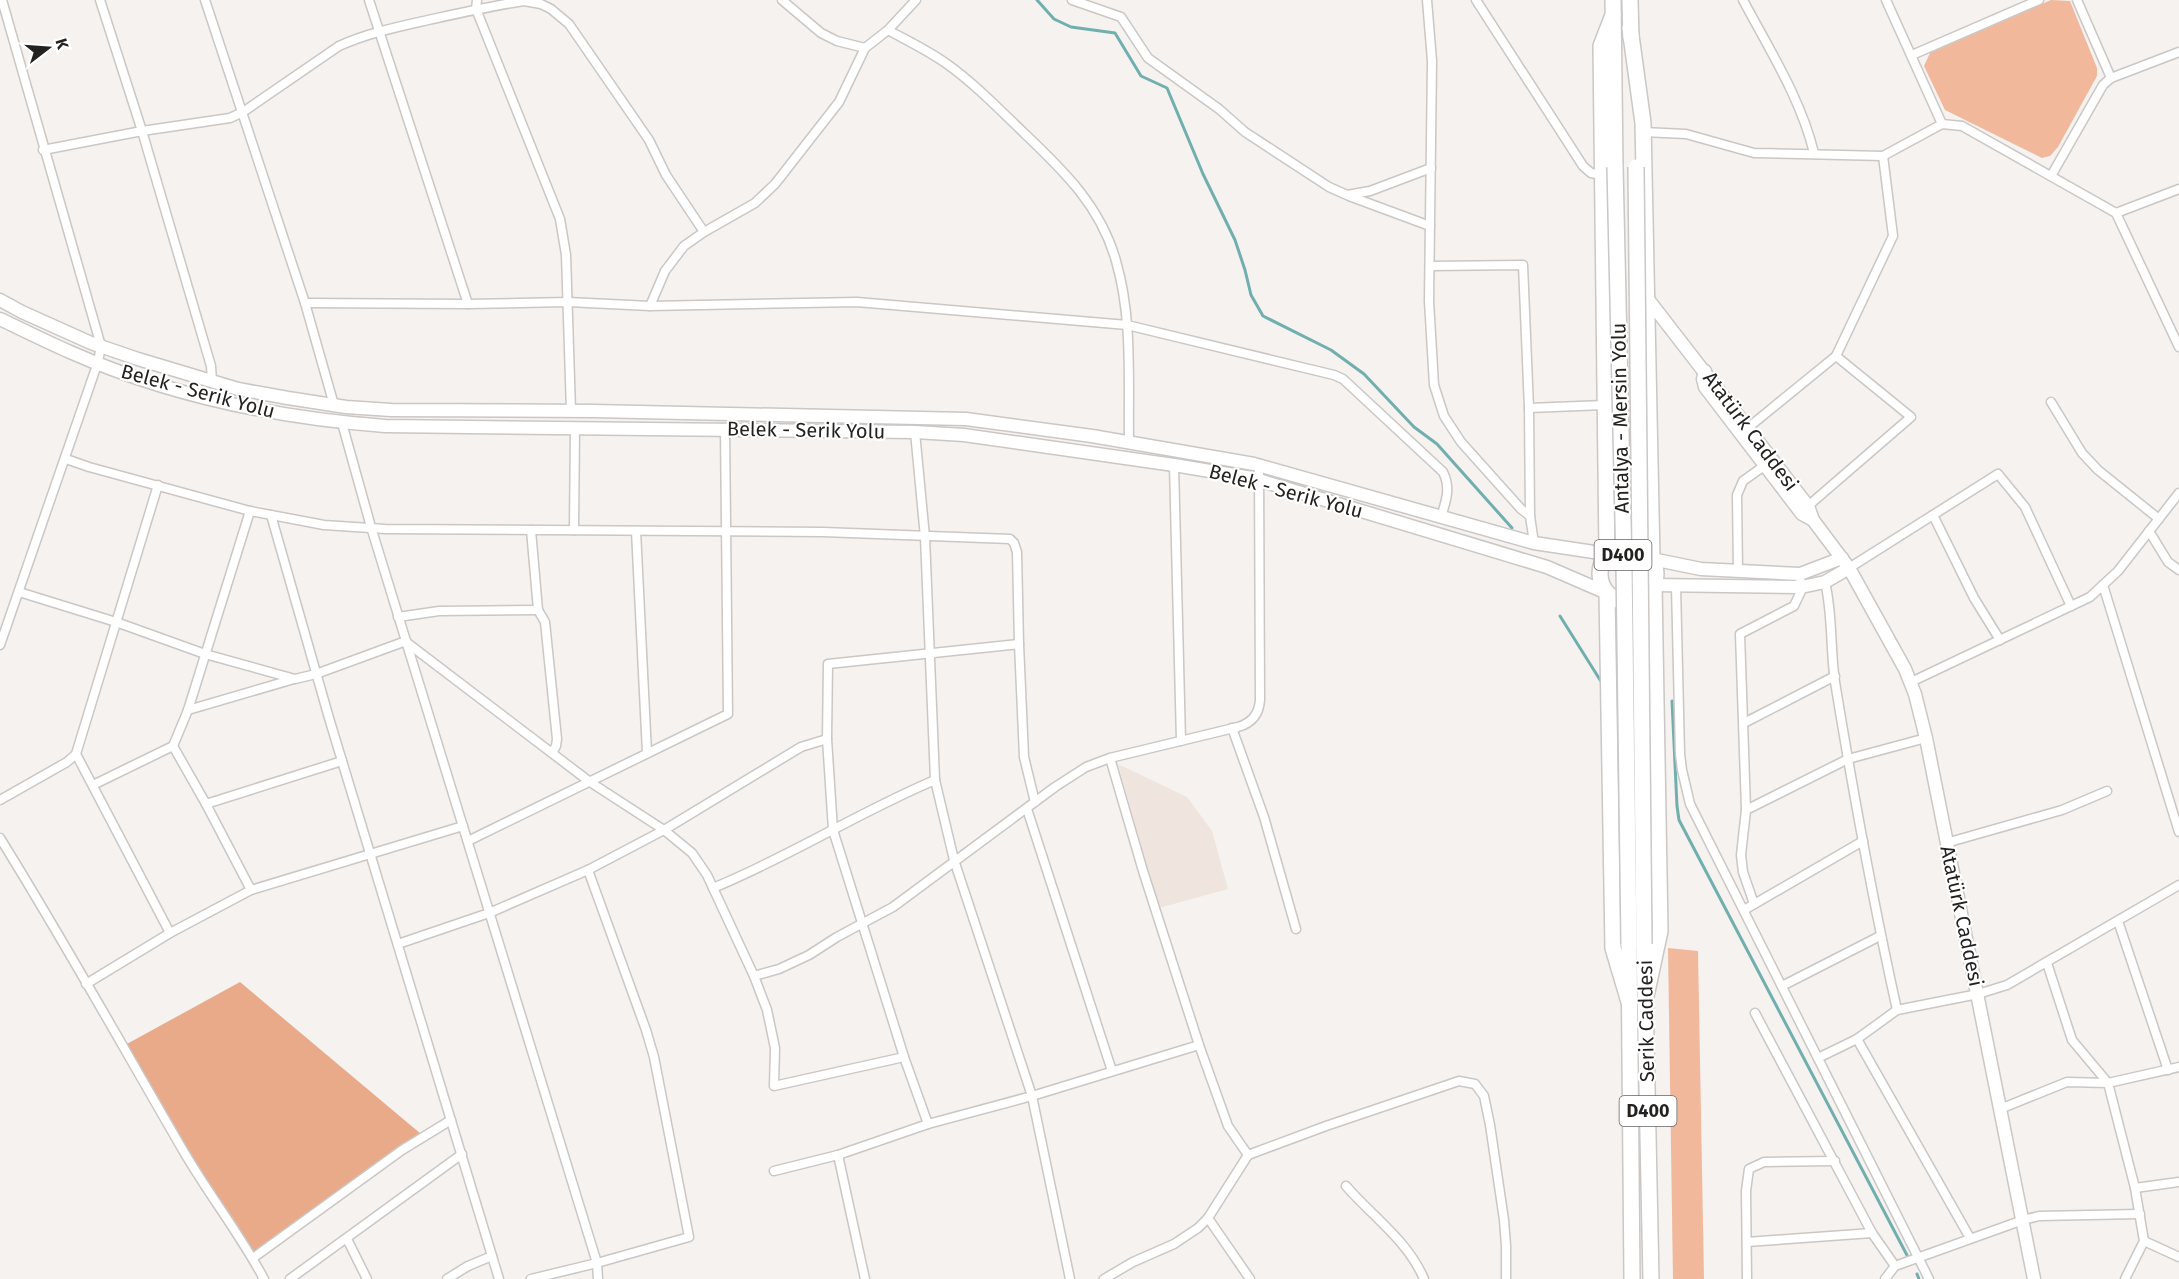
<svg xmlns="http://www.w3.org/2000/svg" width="2179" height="1279" font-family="'Fira Sans',sans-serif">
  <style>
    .built { fill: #efe4de }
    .green { fill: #f1b89b }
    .forest { fill: #e8aa89 }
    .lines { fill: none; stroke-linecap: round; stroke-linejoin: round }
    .stream { stroke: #70afae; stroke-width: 3 }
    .street-casing { stroke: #cac7c5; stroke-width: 11 }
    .secondary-casing { stroke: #cac7c5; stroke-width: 15 }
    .highway-casing { stroke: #cac7c5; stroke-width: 18 }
    .street { stroke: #fff; stroke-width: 8 }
    .secondary { stroke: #fff; stroke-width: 12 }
    .highway { stroke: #fff; stroke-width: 15 }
    .highway-bridge-casing { stroke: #cac7c5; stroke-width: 18; stroke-linecap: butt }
    .highway-bridge { stroke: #fff; stroke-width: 15 }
    .labels { text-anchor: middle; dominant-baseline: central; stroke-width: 4.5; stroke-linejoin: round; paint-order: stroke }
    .shield { fill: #fff; stroke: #656464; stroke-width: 1.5 }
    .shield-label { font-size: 18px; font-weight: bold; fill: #232221 }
    .street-label { font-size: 20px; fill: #232221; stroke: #fff }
  </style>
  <rect width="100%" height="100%" fill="#f5f2f0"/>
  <!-- built -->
  <polygon class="built" points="1118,764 1187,797 1212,831 1228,889 1159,908"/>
  <!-- green -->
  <g class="green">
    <polygon points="2051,0 2070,1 2097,68 2097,76 2058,147 2050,156 2042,158 1945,110 1924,66 1930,53"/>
    <polygon points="1668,948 1698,951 1704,1279 1673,1279"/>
  </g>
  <!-- forest -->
  <polygon class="forest" points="240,982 421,1134 252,1256 182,1152 125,1045"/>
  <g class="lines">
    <!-- stream -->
    <g class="stream">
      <polyline points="1037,0 1054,19 1071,27 1115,33 1141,76 1167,88 1203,174 1235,240 1245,270 1251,295 1263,316 1331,350 1364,374 1414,427 1437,444 1512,528"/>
      <polyline points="1560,616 1602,683"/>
      <polyline points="1672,701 1677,806 1679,820 1909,1259"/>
      <polyline points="1917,1274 1919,1279"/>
    </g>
    <defs>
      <g id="street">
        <polyline points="100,0 142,131 211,366 212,382"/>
        <polyline points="205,0 305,303 334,405"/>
        <polyline points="369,0 468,304"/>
        <polyline points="477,0 476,9 560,219 566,255 571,411"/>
        <polyline points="782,0 821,33 837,41 865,48"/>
        <polyline points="1072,0 1121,17 1148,58 1219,109 1245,132 1329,187 1347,195 1370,191 1431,168"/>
        <polyline points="1427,0 1432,61 1429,301 1434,385 1444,416 1461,442 1521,509 1530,516"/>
        <polyline points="1476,0 1583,166 1591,173 1602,175"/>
        <path d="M1743 0C1769 49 1801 99 1814 153"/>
        <polyline points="1886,0 1942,124"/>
        <polyline points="2077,0 2111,78"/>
        <path d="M888 30C908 41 929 51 947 64 975 84 1000 110 1025 134 1064 171 1101 207 1116 261 1133 319 1128 382 1129 442"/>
        <polyline points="1912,55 2039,0"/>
        <polyline points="1643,132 1686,134 1754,153 1883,156 1942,124 1962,126 2116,213 2179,347"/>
        <path d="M43 150 142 131 230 118 243 112 339 46C368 33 397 27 428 20 460 13 491 6 524 1L541 4 551 9 569 24 649 140 666 175 704 232"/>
        <polyline points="2051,176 2103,85 2111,78 2179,52"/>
        <polyline points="1349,196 1430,226"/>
        <polyline points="2116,213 2179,189"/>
        <polyline points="1430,266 1523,265 1529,408 1530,516 1534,543"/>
        <path d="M305 303 468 304 568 302 650 306 857 302 1127 325 1334 375 1343 379 1443 472C1451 488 1446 501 1441 517"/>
        <polyline points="650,306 665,271 684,246 704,232 755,203 775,184 839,102 865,48 888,30 916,0"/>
        <polyline points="2051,402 2082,453 2098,470 2159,519"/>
        <polyline points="1529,408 1604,405"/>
        <polyline points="342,423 371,527 597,1263 598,1279"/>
        <polyline points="1744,431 1836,356 1893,236 1883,156"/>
        <polyline points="915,432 925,537 935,780 954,860 1032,1096 1070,1279"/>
        <polyline points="66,459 89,467 250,511 324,525 385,529 823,532 1010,539 1014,543 1017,552 1019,644 1024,757 1035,802"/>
        <polyline points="1174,465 1181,741"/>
        <polyline points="1808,506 1911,417 1836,356"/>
        <polyline points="271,515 329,718 499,1279"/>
        <polyline points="1933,515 1974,598 2000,640"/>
        <polyline points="531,530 538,610 545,622 557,739 556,746 552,753"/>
        <polyline points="574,530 575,428"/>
        <polyline points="636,531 647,753"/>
        <polyline points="2149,531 2168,562 2179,570"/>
        <polyline points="1849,568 1998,474 2025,507 2071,606"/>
        <polyline points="1738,572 1737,495 1743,481 1764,466"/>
        <path d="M1825 582C1833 615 1830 649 1835 682 1853 792 1873 901 1897 1010"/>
        <polyline points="2103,585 2179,832"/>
        <polyline points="1676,586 1680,754 1682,770 1690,804 1929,1279"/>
        <polyline points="19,592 116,622 205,654 295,679 316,674 406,641"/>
        <polyline points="398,617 439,611 538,610"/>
        <polyline points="406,642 590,782 664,830 692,853 707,875 754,976 767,1010 775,1048 774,1086 904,1057"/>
        <polyline points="0,645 98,362 101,346 2,0"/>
        <polyline points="1911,682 2090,597 2118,571 2179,493"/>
        <polyline points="188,710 294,679"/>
        <polyline points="1744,723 1835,676"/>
        <polyline points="1232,728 1264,817 1296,929"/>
        <polyline points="173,746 206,804 251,890"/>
        <polyline points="76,754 170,933"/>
        <polyline points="1110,758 1143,871 1199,1045 1228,1126 1248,1155 1326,1126 1459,1081 1475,1084 1484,1096 1490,1125 1504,1220 1506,1246 1506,1279"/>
        <polyline points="93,785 173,746 188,710 250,511"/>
        <polyline points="0,800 67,762 76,754 158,485"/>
        <polyline points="206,804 342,761"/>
        <polyline points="1027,809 1112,1071"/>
        <polyline points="1746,810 1848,759 1926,738"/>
        <path d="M0 838C64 941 123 1047 184 1152 209 1195 240 1234 264 1279"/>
        <polyline points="468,841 728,714 725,429"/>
        <polyline points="1946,843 2062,810 2107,791"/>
        <path d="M713 888C789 857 859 812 935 780"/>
        <polyline points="1754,904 1743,872 1741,855 1746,810 1740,634 1794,606 1801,591 1800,574"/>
        <polyline points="1744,910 1863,841"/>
        <polyline points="2118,921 2168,1070"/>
        <polyline points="398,944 489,913 588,870 664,830 801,747 827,739"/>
        <polyline points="2047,963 2072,1040 2108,1083 2135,1188 2144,1241 2125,1279"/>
        <path d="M754 976 779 969 809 955 837 937 893 907 1055 787 1086 767 1110 758 1238 727C1252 723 1259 714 1260 700L1259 466"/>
        <polyline points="86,984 170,933 251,890 463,826"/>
        <polyline points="1782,986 1880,936"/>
        <polyline points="1755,1013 1872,1233 1895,1266"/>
        <polyline points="1857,1039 1970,1238"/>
        <polyline points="1818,1058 1857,1039 1897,1010 1978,994 2007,985 2179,885"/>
        <polyline points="2000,1109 2067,1082 2108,1083 2179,1067"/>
        <polyline points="928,1124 904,1057 833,830 827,739 828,664 1019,644"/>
        <polyline points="838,1155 865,1279"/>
        <polyline points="774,1171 838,1155 928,1124 1032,1096 1199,1045"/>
        <path d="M1346 1186C1373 1217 1408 1241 1424 1279"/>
        <polyline points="2135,1188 2179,1182"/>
        <polyline points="1208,1218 1250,1279"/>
        <polyline points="347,1239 367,1279"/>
        <polyline points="2144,1241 2179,1257"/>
        <polyline points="1747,1242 1872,1233"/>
        <polyline points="253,1258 402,1150 451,1120"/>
        <polyline points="290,1279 462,1154"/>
        <polyline points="447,1279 468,1266 492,1256"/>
        <polyline points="531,1279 597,1263 689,1237 654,1057 646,1030 588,870"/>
        <polyline points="1104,1279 1133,1262 1174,1244 1198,1228 1208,1218 1248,1155"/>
        <polyline points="1747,1279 1746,1191 1749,1169 1764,1162 1835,1161"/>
        <polyline points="1885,1279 1895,1266 2023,1220 2039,1216 2140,1214"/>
      </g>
      <g id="secondary">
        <polyline points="1647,298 1808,506 1813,520 1849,568 1905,669 1915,694 1926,738 2034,1279"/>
        <polyline points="0,300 22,312 91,343 138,359 238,389 288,398 346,407 391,410 593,411 966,419 1092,436 1254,464 1534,543 1607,554"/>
        <path d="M0 319C23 330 47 342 70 352 170 396 277 418 385 426L915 432 964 435 1174 465 1252 478 1547 567 1607 593"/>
        <polyline points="1705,371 1703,379 1705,387 1802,514 1813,520"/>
        <polyline points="1652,559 1701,569 1800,574 1842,558"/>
        <polyline points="1654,585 1801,587 1825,582 1849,568"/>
      </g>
      <g id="highway">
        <polyline points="1613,0 1615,167"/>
        <polyline points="1630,0 1631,38"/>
        <polyline points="1630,28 1643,123 1652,559"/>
        <circle cx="1628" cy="574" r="28"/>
        <polyline points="1607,554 1601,46 1613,15"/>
        <polyline points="1607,593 1613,948 1629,1002"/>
        <polyline points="1629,944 1632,1279"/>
        <polyline points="1644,944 1651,1279"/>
        <polyline points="1645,1001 1660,931 1654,585"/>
      </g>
    </defs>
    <!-- street casing -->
    <use href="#street" class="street-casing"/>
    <!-- secondary casing -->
    <use href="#secondary" class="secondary-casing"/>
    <!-- highway casing -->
    <use href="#highway" class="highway-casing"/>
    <!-- street -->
    <use href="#street" class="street"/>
    <!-- secondary -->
    <use href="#secondary" class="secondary"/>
    <!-- highway -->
    <use href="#highway" class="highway"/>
    <defs>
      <g id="highway-bridge">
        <polyline points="1615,167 1624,565 1629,944"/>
        <polyline points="1636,167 1644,944"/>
      </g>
    </defs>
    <!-- highway-bridge casing -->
    <use href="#highway-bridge" class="highway-bridge-casing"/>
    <!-- highway-bridge -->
    <use href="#highway-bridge" class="highway-bridge"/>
  </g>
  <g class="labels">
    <!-- shield labels -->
    <g class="shield">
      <rect x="1594.5" y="540" width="57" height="30" rx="4.5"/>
      <rect x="1619.5" y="1096" width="57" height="30" rx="4.5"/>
    </g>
    <g class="shield-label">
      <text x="1623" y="555">D400</text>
      <text x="1648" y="1111">D400</text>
    </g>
    <!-- street labels -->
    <g class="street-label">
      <text transform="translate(198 391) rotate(15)">Belek - Serik Yolu</text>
      <text transform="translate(1620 418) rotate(-91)">Antalya - Mersin Yolu</text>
      <text transform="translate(806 430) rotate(1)">Belek - Serik Yolu</text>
      <text transform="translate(1751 431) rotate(53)">Atatürk Caddesi</text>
      <text transform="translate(1286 491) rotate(15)">Belek - Serik Yolu</text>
      <text transform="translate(1962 916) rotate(78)">Atatürk Caddesi</text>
      <text transform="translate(1646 1021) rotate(-91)">Serik Caddesi</text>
    </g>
  </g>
  <!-- north arrow -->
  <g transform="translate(48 48) rotate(73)" stroke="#ffffff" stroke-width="4.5" paint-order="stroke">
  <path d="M0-4.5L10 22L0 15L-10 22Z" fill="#232221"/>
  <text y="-9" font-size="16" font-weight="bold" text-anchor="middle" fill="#232221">K</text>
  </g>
</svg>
